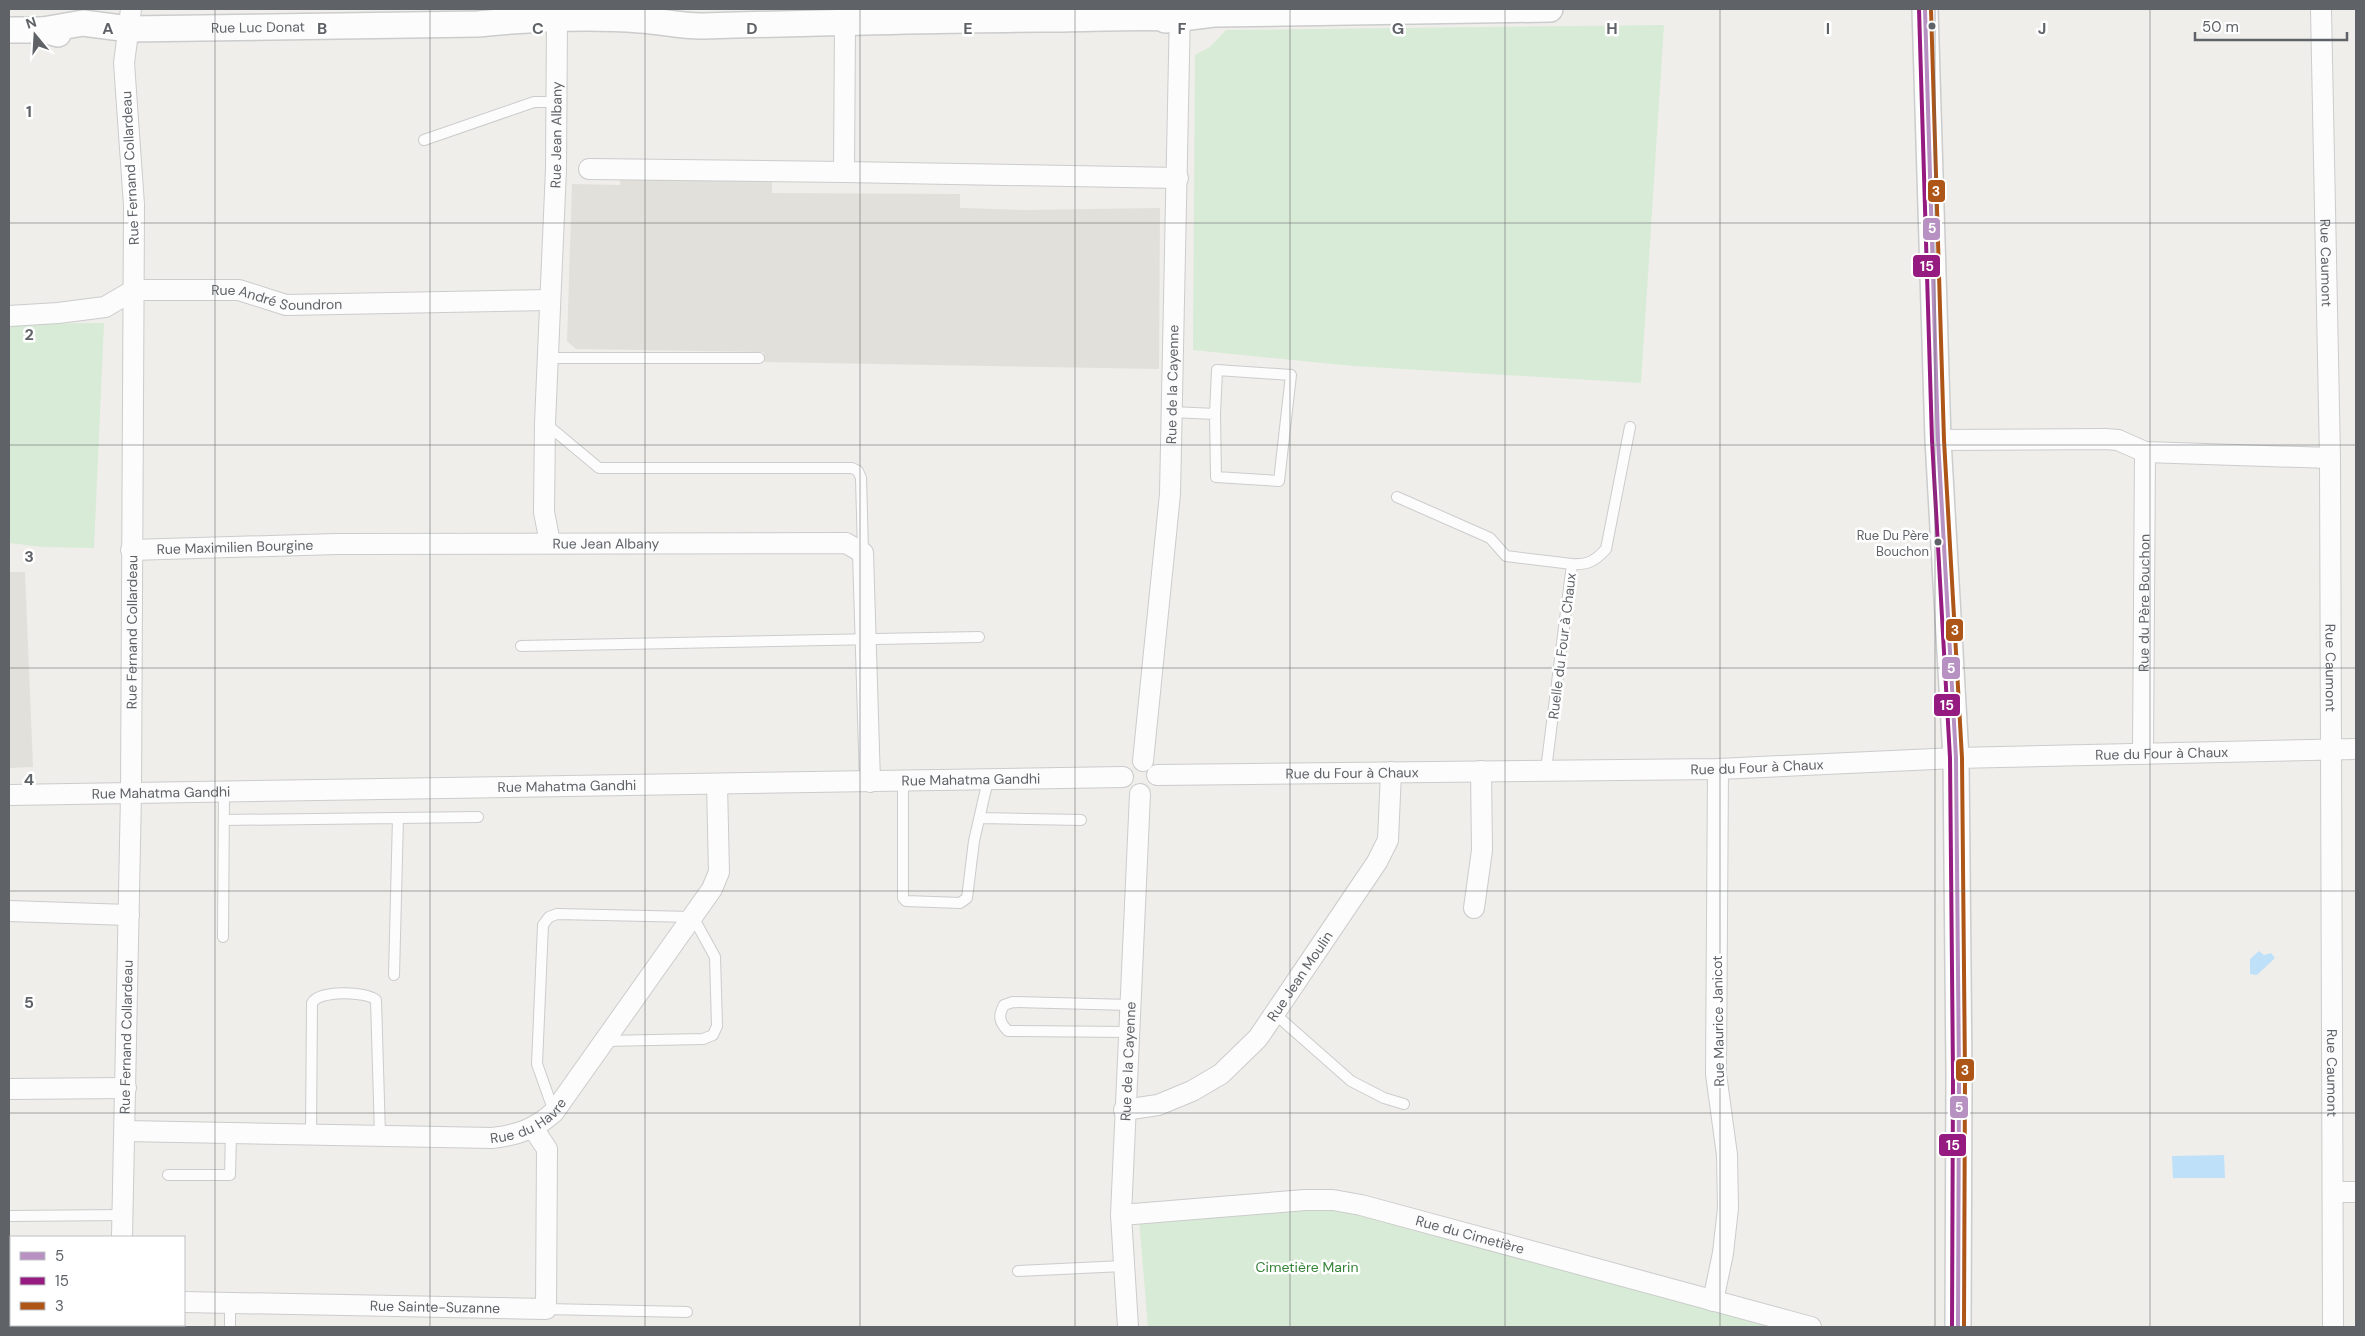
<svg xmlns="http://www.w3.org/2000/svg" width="2365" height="1336" font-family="'DM Sans',sans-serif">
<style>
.education{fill:#e2e0da}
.green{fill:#d8ebd6}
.water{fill:#bfe0f9}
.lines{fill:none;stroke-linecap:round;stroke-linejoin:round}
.service-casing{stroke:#cbcccc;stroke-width:12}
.minor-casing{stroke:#cbcccc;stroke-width:22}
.tertiary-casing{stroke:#cbcccc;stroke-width:28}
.service{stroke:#fdfcfc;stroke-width:10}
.minor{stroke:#fdfcfc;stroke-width:20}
.tertiary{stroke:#fdfcfc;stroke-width:25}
.bus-1-casing{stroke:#fff;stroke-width:8}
.bus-2-casing{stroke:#fff;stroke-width:8}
.bus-3-casing{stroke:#fff;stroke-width:8}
.bus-1{stroke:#b791c2;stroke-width:4}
.bus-2{stroke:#951b81;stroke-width:4}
.bus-3{stroke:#ad5618;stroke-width:4}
.grid{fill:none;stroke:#5f6368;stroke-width:1;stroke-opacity:0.55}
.bus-dot{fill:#5f6368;stroke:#fff;stroke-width:2}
.labels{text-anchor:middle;stroke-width:5;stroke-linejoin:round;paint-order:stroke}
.bus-label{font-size:13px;fill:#5f6368;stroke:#fff;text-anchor:end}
.street-label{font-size:14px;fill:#5f6368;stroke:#fff}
.park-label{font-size:14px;fill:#348238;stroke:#fff}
.grid-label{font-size:16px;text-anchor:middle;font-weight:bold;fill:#5f6368;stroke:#fff;stroke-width:5;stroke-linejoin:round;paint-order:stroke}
.line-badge{stroke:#fff;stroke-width:2}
.badge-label{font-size:14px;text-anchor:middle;font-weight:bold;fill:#fff}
</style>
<rect width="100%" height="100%" fill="#efeeea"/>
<path class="education" d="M620,176l152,1v16l188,1v14l63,2 137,-2 -1,161 -395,-7v-10l-188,-3 -9,-8 5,-157 48,1z
M9,572h16l8,195 -24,1z"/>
<path class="green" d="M1664,25l-23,358 -288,-17 -160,-16 2,-295 15,-8 16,-17z
M104,323l-10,225 -52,-1 -33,-4v-219z
M1319,1205l43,8 417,114h-631l-9,-108z"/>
<path class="water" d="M2259,951l5,4 7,-2 4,5 -18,17 -7,-1v-15z
M2224,1155l1,23h-52l-1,-22z"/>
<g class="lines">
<defs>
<path id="service" d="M424,140l110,-38h22
M547,358h212
M1172,412l43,2 1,63 63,4 12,-106 -74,-5 -2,44
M545,423l54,45h253l6,3 3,7 2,74
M1397,497l93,41 16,18 66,8 -26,206
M1572,564c16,1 23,-3 34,-15l24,-122
M521,646l458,-9
M903,782v116l3,3 54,2 7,-5 7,-57 14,-61
M980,818l101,2
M224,820l254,-3
M223,937l1,-144
M394,975l4,-157
M1275,1014l76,67 33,17 20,6
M1128,1032l-120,-1c-9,-9 -10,-15 -4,-26l9,-3 117,3
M554,1112l-17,-48 6,-139 6,-8 8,-3 136,3 22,40 2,69 -4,9 -10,4 -99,2
M311,1134l1,-131c7,-13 54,-12 64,-3l4,135
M168,1175h62l1,-42
M9,1216l114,-1
M1018,1271l105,-5
M546,1309l141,3
M230,1327v-24"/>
<g id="minor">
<path id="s1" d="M2321,9l9,449 3,869"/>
<path d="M845,21l-1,151 334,6"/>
<path d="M589,169l255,3"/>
<path id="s2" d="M9,316l49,-3 47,-6 29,-17h105l47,15 263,-5"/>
<path d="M1938,440l167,-1 13,1 27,12 185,6"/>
<path id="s3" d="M550,543l-6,-31 1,-89 11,-254 1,-149"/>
<path id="s4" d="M131,550l206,-6 509,-1 17,10 7,229"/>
<path id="s5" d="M2143,754l2,-302"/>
<path id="s6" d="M1143,761l27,-267 10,-485"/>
<path id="s7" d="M1157,775l561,-6 238,-11 400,-9"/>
<path id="s8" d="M9,795l1114,-18"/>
<path d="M1474,908l8,-58 -1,-79"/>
<path d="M9,911l120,4"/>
<path d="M9,1089l117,-1"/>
<path id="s9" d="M1124,1110l34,-5 34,-14 29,-17 37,-36 119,-176 11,-22 3,-68"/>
<path id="s10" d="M125,1131l367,7c26,-3 43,-9 62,-26l158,-223 7,-17 -2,-88"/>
<path d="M2334,1192h22"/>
<path id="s11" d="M1121,1215l184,-15h28l28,5 450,122"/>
<path id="s12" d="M122,1237l9,-443 3,-589 -10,-142 7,-54"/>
<path d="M1713,1301l10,-48 5,-45 -1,-53 -11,-81 2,-305"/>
<path id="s13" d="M184,1302l362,7 1,-160 -14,-21"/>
<path d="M119,1327v-2"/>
<path id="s14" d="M1128,1327l-7,-112 19,-421"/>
</g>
<g id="tertiary">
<path d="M1925,9l13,431 18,318 3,317 -1,252"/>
<path d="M1165,20l49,-6 336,-5"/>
<path d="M9,30h34l15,4"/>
<path id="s15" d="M43,30l40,-7 46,6 349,-5c50,-5 112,-8 162,-4 20,1 40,6 60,6 114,-3 227,-6 340,-7 47,0 93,-3 140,-1"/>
</g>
</defs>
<use href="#service" class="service-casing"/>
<use href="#minor" class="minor-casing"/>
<use href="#tertiary" class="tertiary-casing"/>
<use href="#service" class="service"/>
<use href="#minor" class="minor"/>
<use href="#tertiary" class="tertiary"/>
<defs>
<path id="bus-1" d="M1925,9l13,431 18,318 3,317 -1,252"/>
<path id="bus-2" d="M1919,9l13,431 18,318 3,317 -1,252"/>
<path id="bus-3" d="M1931,9l13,431 18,318 3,317 -1,252"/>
</defs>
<use href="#bus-1" class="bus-1-casing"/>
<use href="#bus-2" class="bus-2-casing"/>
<use href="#bus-3" class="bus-3-casing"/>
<use href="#bus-1" class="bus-1"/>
<use href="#bus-2" class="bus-2"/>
<use href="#bus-3" class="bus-3"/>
</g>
<path class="grid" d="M215,9v1318M430,9v1318M645,9v1318M860,9v1318M1075,9v1318M1290,9v1318M1505,9v1318M1720,9v1318M1935,9v1318M2150,9v1318M9,223h2347M9,445h2347M9,668h2347M9,891h2347M9,1113h2347"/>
<g class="bus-dot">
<circle cx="1932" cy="26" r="4.5"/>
<circle cx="1938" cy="542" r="4.5"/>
</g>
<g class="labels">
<g class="bus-label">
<text x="1929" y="540">Rue Du Père<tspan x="1929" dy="16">Bouchon</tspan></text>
</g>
<g class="street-label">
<text dy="5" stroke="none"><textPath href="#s15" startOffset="216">Rue Luc Donat</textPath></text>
<text dy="5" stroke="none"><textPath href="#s3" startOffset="409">Rue Jean Albany</textPath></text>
<text transform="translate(130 168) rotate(-93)" y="5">Rue Fernand Collardeau</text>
<text dy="5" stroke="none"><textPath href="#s1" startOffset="254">Rue Caumont</textPath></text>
<text dy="5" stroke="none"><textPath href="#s2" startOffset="274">Rue André Soundron</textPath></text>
<text dy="5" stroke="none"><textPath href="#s6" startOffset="378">Rue de la Cayenne</textPath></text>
<text dy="5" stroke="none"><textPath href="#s4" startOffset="475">Rue Jean Albany</textPath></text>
<text dy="5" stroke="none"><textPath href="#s4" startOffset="104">Rue Maximilien Bourgine</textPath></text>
<text dy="5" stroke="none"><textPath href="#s5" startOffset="151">Rue du Père Bouchon</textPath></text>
<text dy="5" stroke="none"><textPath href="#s12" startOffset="605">Rue Fernand Collardeau</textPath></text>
<text transform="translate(1562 646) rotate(-83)" y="5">Ruelle du Four à Chaux</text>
<text dy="5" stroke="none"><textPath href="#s1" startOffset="659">Rue Caumont</textPath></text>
<text dy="5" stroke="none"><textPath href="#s7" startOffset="1005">Rue du Four à Chaux</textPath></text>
<text dy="5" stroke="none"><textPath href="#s7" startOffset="600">Rue du Four à Chaux</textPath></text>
<text dy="5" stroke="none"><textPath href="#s7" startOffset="195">Rue du Four à Chaux</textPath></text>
<text dy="5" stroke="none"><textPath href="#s8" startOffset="962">Rue Mahatma Gandhi</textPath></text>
<text dy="5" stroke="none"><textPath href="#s8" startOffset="558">Rue Mahatma Gandhi</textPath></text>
<text dy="5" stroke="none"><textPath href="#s8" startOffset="152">Rue Mahatma Gandhi</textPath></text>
<text dy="5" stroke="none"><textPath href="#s9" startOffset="231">Rue Jean Moulin</textPath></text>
<text transform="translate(1718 1021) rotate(-91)" y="5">Rue Maurice Janicot</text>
<text dy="5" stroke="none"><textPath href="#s12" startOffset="200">Rue Fernand Collardeau</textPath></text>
<text dy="5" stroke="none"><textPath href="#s14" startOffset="266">Rue de la Cayenne</textPath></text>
<text dy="5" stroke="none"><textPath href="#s1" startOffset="1064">Rue Caumont</textPath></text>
<text dy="5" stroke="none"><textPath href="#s10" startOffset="408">Rue du Havre</textPath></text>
<text dy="5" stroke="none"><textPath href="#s11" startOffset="354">Rue du Cimetière</textPath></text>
<text dy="5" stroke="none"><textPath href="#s13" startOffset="251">Rue Sainte-Suzanne</textPath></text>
</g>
<g class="park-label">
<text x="1307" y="1272">Cimetière Marin</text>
</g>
</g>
<g class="grid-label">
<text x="108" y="34">A</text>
<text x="322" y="34">B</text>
<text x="538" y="34">C</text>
<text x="752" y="34">D</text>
<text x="968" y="34">E</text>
<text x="1182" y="34">F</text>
<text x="1398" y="34">G</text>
<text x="1612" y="34">H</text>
<text x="1828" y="34">I</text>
<text x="2042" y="34">J</text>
<text x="29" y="117">1</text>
<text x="29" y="340">2</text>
<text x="29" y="562">3</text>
<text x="29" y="785">4</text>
<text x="29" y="1008">5</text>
</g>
<g class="line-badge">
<rect x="1927" y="179" width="19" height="24" rx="5" fill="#ad5618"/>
<rect x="1922" y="217" width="19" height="24" rx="5" fill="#b791c2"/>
<rect x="1912" y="254" width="29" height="24" rx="5" fill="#951b81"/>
<rect x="1945" y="618" width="19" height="24" rx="5" fill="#ad5618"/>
<rect x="1941" y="656" width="20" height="24" rx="5" fill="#b791c2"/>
<rect x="1933" y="693" width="28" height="24" rx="5" fill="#951b81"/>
<rect x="1955" y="1058" width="20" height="24" rx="5" fill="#ad5618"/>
<rect x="1949" y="1095" width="20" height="24" rx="5" fill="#b791c2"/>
<rect x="1938" y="1133" width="29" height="24" rx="5" fill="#951b81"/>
</g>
<g class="badge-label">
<text x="1936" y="196">3</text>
<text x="1932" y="233">5</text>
<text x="1927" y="271">15</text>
<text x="1955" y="635">3</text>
<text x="1951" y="673">5</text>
<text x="1947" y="710">15</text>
<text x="1965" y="1075">3</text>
<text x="1959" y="1112">5</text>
<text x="1953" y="1150">15</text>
</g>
<rect width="2365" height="1336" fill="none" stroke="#5f6368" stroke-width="20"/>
<rect x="10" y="1236" width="175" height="90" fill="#ffffff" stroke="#bfc1c3"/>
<rect x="20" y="1252" width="25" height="8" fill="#b791c2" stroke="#bfc1c3"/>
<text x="55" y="1261" font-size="15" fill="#5f6368">5</text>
<rect x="20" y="1277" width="25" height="8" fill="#951b81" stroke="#bfc1c3"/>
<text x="55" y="1286" font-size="15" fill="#5f6368">15</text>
<rect x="20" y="1302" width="25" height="8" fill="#ad5618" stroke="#bfc1c3"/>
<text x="55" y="1311" font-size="15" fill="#5f6368">3</text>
<g transform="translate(35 35) rotate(342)" stroke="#ffffff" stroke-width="4" paint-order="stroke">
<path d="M0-4L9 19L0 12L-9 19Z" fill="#5f6368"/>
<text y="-8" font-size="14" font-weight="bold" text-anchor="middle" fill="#5f6368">N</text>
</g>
<path d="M2195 32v8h152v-8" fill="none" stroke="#5f6368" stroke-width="2.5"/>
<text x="2202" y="32" font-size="15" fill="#5f6368" stroke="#ffffff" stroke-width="4" paint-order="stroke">50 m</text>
</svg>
